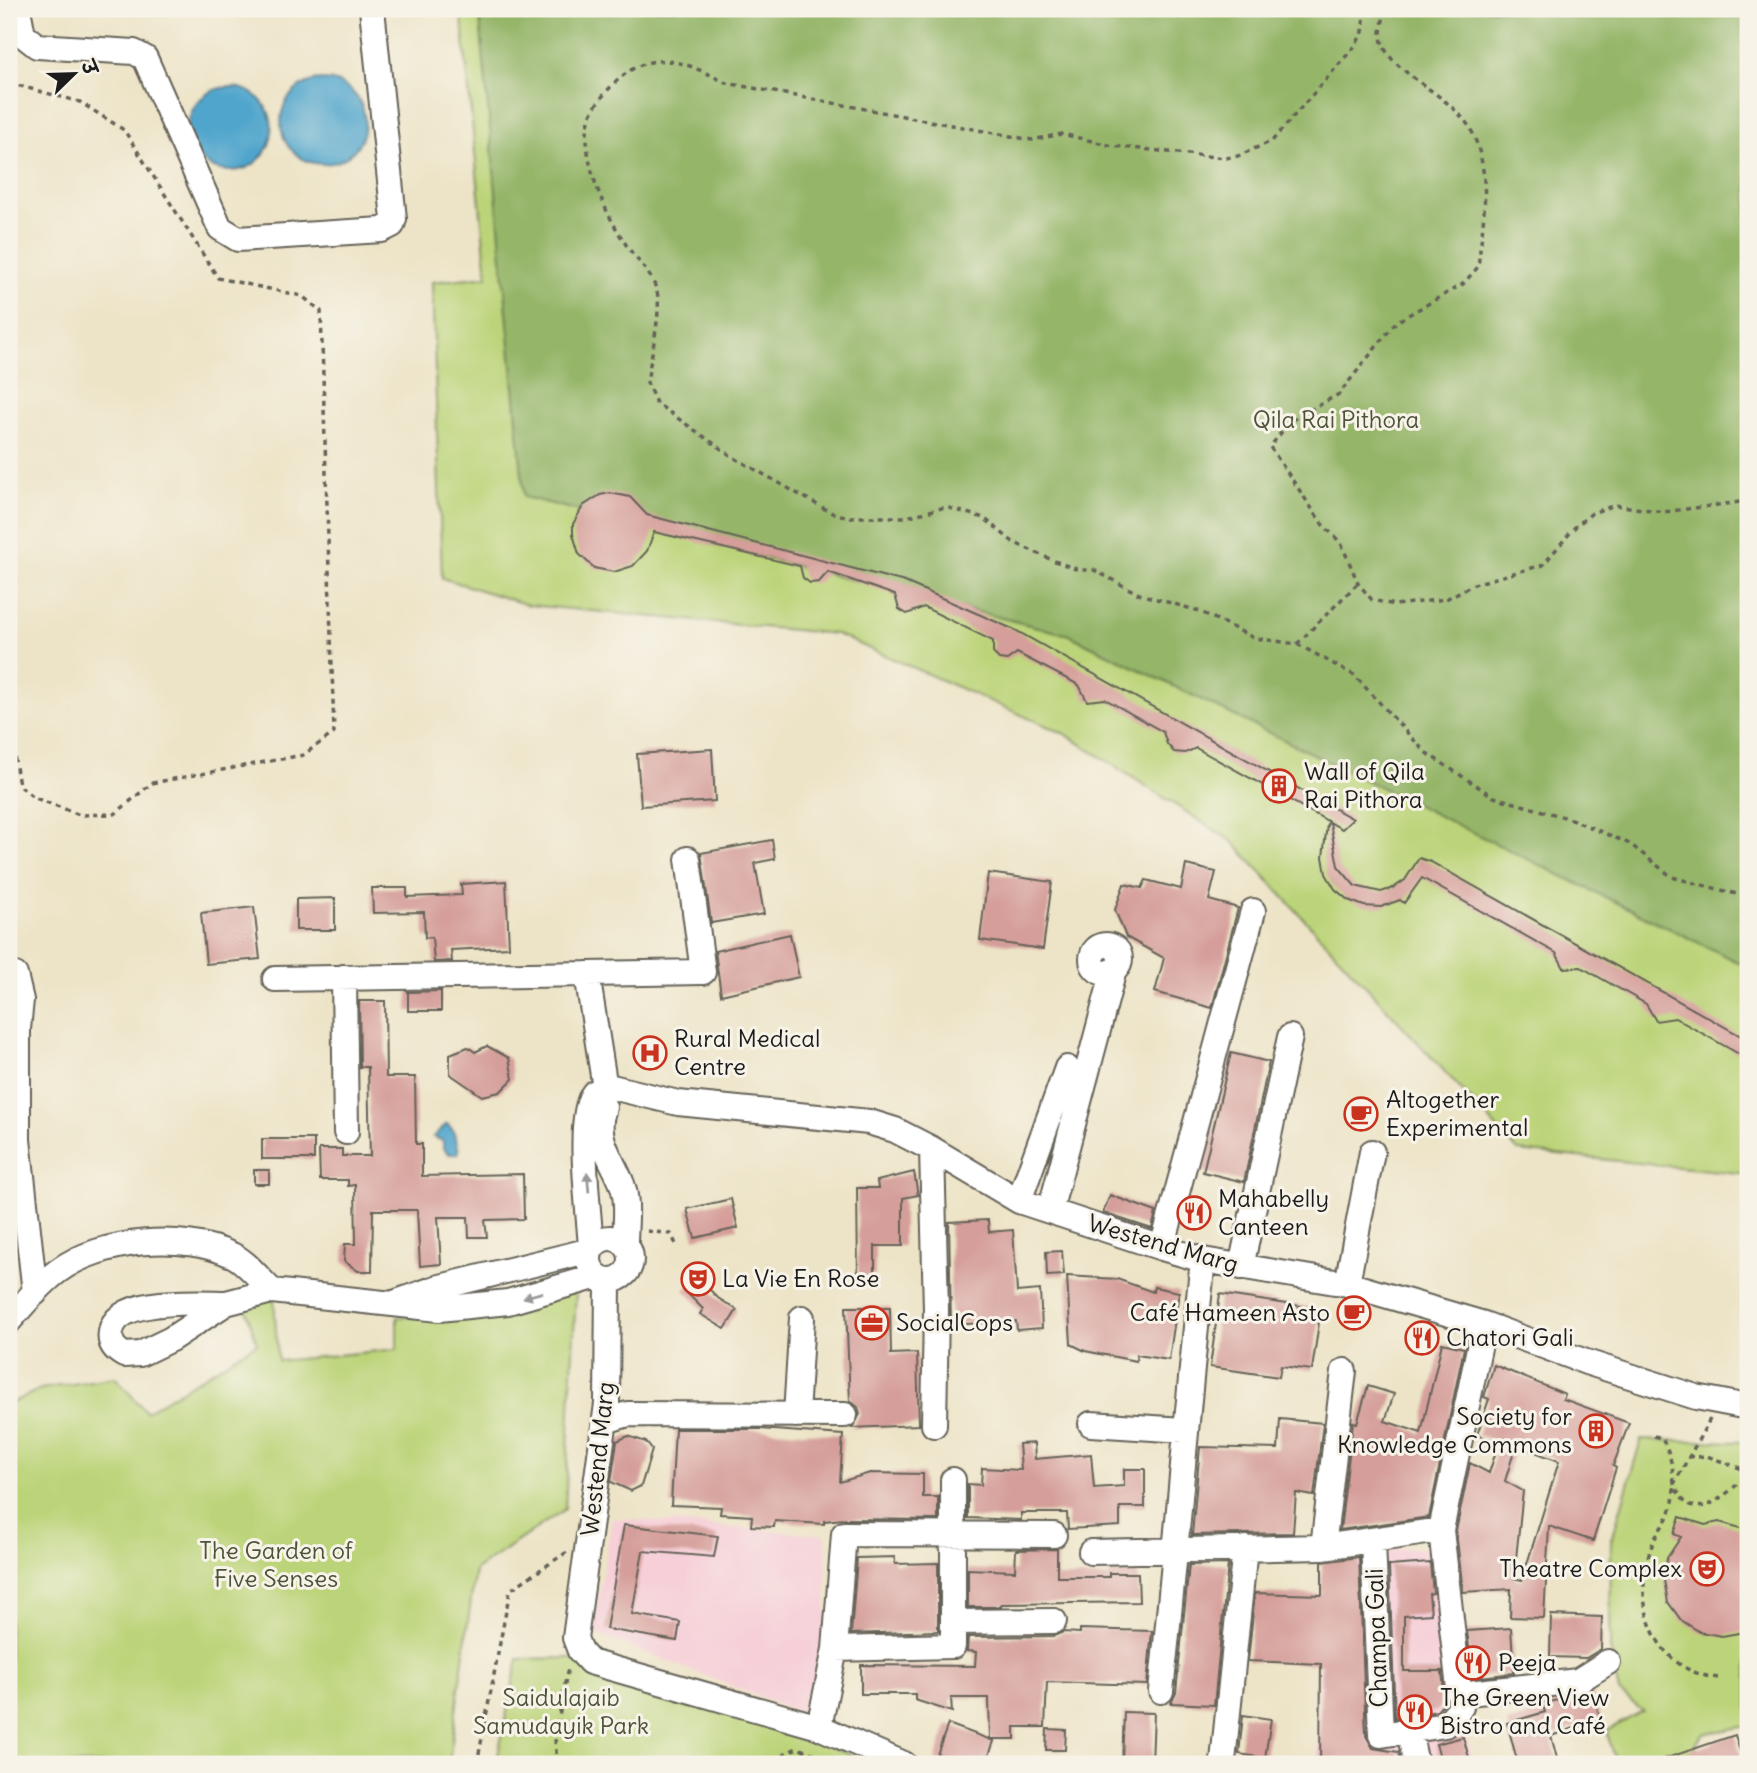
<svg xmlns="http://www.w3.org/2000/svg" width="1757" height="1773" font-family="Delius,'Playpen Sans Deva',sans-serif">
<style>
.built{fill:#f6cfd8}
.green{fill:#bcd479;stroke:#6c784a;stroke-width:2}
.forest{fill:#95b669;stroke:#586942;stroke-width:2}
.water{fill:#50a5cc;stroke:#366074;stroke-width:2}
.building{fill:#d59e9a;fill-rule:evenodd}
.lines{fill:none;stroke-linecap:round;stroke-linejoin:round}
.minor-casing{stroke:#656258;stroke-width:28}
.path{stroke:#656258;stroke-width:3.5;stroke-dasharray:5 5;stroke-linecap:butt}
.minor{stroke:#fff;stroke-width:24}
.oneway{fill:#999}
.labels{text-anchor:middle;stroke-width:6;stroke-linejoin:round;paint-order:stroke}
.park-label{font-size:24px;fill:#4c5338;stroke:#f7f3e8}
.poi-label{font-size:24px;fill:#1c1c1c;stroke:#f7f3e8;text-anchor:start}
.street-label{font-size:24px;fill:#1c1c1c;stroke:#f7f3e8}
</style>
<rect width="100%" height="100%" fill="#f7f3e8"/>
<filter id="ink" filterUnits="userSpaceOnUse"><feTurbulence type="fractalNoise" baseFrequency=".0143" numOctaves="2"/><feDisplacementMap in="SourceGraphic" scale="14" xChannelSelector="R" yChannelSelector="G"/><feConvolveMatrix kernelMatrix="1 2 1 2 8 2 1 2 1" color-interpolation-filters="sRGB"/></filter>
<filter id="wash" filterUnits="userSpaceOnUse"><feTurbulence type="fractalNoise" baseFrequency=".00686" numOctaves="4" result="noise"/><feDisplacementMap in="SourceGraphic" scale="28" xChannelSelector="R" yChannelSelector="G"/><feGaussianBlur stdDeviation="1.57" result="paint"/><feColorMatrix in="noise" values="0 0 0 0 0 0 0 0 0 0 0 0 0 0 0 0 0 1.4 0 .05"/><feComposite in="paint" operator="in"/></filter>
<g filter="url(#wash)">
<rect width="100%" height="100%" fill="#ede4c7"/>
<path class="built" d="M612,1518l214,17 1,160 -11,24 -223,-87z
M1439,1547l22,174 14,43h-158l5,-212z"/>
<path class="green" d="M461,9h1287v1165l-230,-23 -285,-309 -168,-108 -229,-100 -308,-29 -86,-27 -10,-296 55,-6z
M576,1292l-11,217 -90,61 -26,194h-440v-360l32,-15 74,-12 31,35 111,-69 -12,-38 29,-7 4,63 119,-12v-32l89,-1z
M1641,1440l107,2v284l-46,8 -16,30h-69l-11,-33 37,-20 -24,-19 -9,-44 1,-106z
M569,1658l239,79 63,27h-375l22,-105z"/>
<path class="forest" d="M479,9h1269v958l-679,-332 -545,-138z"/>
<path class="water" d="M281 122a42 42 0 1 1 84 0a42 42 0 1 1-84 0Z
M188 129a42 42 0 1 1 84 0a42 42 0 1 1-84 0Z
M447,1124l6,6 6,20 -3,4h-7l-6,-6v-7l-10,-4z"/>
<g id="blocks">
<path class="building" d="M610,493l20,4 17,18 258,67 110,48 338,189 -11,10 -146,-81 -11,5 -11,-1 -7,-8 -4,-12 -58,-33 -18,2 -8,-16 -62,-32 -10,7 -8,-1 -6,-6v-12l-69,-34 -17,7 -8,-5 -4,-14 -67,-23 -9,10 -9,1 -7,-5 -3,-12 -146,-34 -7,19 -14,15 -19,6 -20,-4 -15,-14 -6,-20v-10l10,-18 17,-11z
M712,749l3,52 -74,5 -4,-52z
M1330,823l8,43 17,20 26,6 12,-4 12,-8 14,-22 12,4 317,178v19l-73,-41 -19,3 -10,-17 -65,-37 -17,1 -8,-15 -134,-75 -18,25 -4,-3 -19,7 -17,-1 -16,-6 -13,-11 -9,-15 -3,-17 4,-33z
M772,840l3,19 -20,4 9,51 -53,9 -10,-70z
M1186,865l30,7 -7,28 29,8 -26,100 -57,-16 9,-34 -38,-21 -11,-27 9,-26 18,4 4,-8 35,9z
M988,873l64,9 -9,67 -63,-9z
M506,881l3,66 -58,3 1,11 -18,1 -2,-25 -7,1 -1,-26 -51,1 -1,-25h35v9l55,-2 -1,-11z
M335,898v32h-39v-31z
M254,907l6,52 -54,5 -5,-51z
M790,934l9,43 -78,18 -6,-44z
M441,991v20h-33v-19z
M359,1001h26l1,76h29l1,67h6v32l101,-2 1,45 -39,1 2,17h-18l-1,-20h-30l3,47 -21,2 -3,-56h-44l-1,61h-14l-14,-10 1,-17h11l-1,-59 -7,1v-6h-28l-1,-31h23v7h28l-2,-89h-8z
M487,1046l22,12 4,21 -13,13 -18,4 -32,-22v-20l18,-7 7,5z
M1231,1053l38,9 -25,120 -41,-10z
M262,1139h52v20h-52z
M254,1170h15v14h-15z
M914,1172l4,23 -15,3v48h-28v30l-17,1 -1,-89h21l-1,-7z
M1110,1195l46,17 -4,17 -49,-16z
M731,1199l7,29 -43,10 -8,-29z
M988,1220l1,12 24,-2 4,62 23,-2 2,38 -25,2 -1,-9 -65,4 -2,-103z
M1062,1251l2,24 -17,1 -1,-24z
M1067,1276l50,3 36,13 1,-5 25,5 -10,68 -32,-5 -1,6 -51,-10 -14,-7z
M697,1277l21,21 19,12 -12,19 -25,-15 3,-5 -19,-19z
M1220,1294l101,15 -9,61 -31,-4 -2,11 -69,-10z
M846,1307h44l1,47 26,-1 2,72 -67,3 8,-14 -2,-7 -8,-6z
M1442,1343l22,5 -35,169 -89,13 13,-108 4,1 11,-37 26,8 -9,27 36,12z
M1494,1365l71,29 -2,5 66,24 -16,43 3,2 -23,73 -44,-15 -5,92 -34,-1 1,-28 -48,3 -7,-61 14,-68 19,10 10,-31 -22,-7 12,-36 -5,-2zM1516,1445l43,16 -37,119 -8,-2 9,-87 -18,-10z
M1280,1419l43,4 -9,73 -18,-3 -3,40 -101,2 8,-88 78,2z
M675,1429h85l83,6 -3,47 30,-9 53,1v23h15v23l-94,-1 -20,2v3l-49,-3 -1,6 -23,-1 1,-10 -32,-2 1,-7 -50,-2z
M628,1436l18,6 6,8 -11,36 -10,5 -20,-9 6,-41z
M1034,1443l1,16 56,-5 3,34 30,-2v-17h21v38h-25v19l-52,3 -1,-16h-46v7l-53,-2v-34l13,1 1,-17 39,2 -2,-26z
M1680,1517l25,8 14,-3 29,8v98l-4,4 -22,4 -22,-4 -19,-12 -13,-18 -4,-22 3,-22 14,-21 -7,-3z
M624,1525l94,11 -4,21 -71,-6 -11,63 48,8 -3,19 -71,-12z
M1057,1549v28h52v-4h29l1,29 -138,2v3h-33v-38l47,2 1,-21z
M895,1557v7l43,-1v68l-87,3 6,-76z
M1359,1557l7,179 7,12 25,4 3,12h-81l1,-100 -73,-3 7,-68 67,2v-33z
M1430,1563l3,30 -4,1 2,20 -27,2v55h38l3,31 -8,9 -42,7 -6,-152z
M1228,1564l-14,141 -43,-2 5,-10 13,-128z
M1551,1615l51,2 -1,32 -15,9 -36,-1z
M1511,1628l3,45 -41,5 -6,-47z
M1080,1629l72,2 -5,54 -100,-3 -2,45h-30v12h-25l-1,-41h-38l1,14 -37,-12v-6h-54v-29l114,1 1,-14 -9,-1 1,-14 86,-1 9,-4 17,1z
M1591,1690l10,29 -50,17 6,22 -22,6h-17l-11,-41 38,-11 -3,-9 38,-7z
M1124,1712l30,1 -2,51h-30z
M1243,1715l28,4 -6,39 -26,-4z
M948,1724l46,17 -8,23h-39l-12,-4z
M1047,1729l19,1 -1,20h-19z
M1735,1735l9,29h-88l-1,-2z
M1463,1737l8,27h-29l-6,-20z"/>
</g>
</g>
<g filter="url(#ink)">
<use href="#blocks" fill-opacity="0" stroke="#656258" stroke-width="2"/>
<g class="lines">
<defs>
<path id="minor" d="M18,9l5,26 14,11 97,6 11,6 75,170 18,11 144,-9 10,-5 2,-6 -22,-210
M1092 959a14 14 0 1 1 28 0a14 14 0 1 1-28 0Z
M9,973l6,2 6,25 -3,29v111l17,153
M587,974l116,-2 -15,-113
M344,977l2,155
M275,979l312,-5 18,114
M604,1107c-11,31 7,49 18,77 7,18 3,41 3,60
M932,1149l4,161 -2,115
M1019,1201l48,-133
M1050,1211l64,-241
M589 1259a21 21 0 1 1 42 0a21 21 0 1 1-42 0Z
M1162,1248l91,-337
M1241,1267l49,-230
M608,1280l-1,124 -32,234 5,13 10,11 229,65 85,37
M1347,1284l25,-132
M226,1303c-26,0 -110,-7 -115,29 -2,11 4,18 13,23l16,-1 31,-15 55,-36 46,-12 167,18 69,-7 90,-26
M394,1303l42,-15 155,-38c-1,-33 -16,-134 3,-157l18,-6 66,16 191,19 26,8 37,19 87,52 143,47 41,12 144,24 137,40 102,38 110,35 52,10
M9,1321c15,-17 30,-36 49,-50 43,-32 126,-39 174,-16 14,6 28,25 40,36
M796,1415l6,-97
M605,1421l23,-7 217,1
M1091,1424l93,6
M1373,1541l8,194 64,-10 16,-18 -20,-177 43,-206
M1323,1547l21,-176
M1091,1552l232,-5 118,-17
M955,1622l99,-1
M835,1649l118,-3v-166
M1161,1691c16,-143 26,-287 42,-431
M1459,1694l119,-13 30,-19
M819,1727l16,-78 9,-115 210,1
M1409,1731l7,33
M1223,1761l22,-213"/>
</defs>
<use href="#minor" class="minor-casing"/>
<path class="path" d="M1365,9l-2,23 -8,14 -83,95 -34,15 -13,2 -112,-12 -51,-12 -30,6 -306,-57c-47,-25 -79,-37 -119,8 -11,13 -19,23 -20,42 -1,38 18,79 38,110 11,18 31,33 33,55 2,21 -8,62 -11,85l9,20 77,54 99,56 17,4h57l40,-10 38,11 29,24 39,18 27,10h15l45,24 60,17 55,27 43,6 57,31 71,77 69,45 77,22 59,25 42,33 76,20
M1385,9c-1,8 -4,18 -4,26 1,37 74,58 92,99 19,43 10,88 5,133l-15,17 -67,38 -57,72 -49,27 -20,26 53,78 18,18 17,40 14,17 23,5 51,-6 28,-15 69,-19 32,-38 17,-14 23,-8 49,7 84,-11
M9,83l71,19 44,28 94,148 84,18 19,15 13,422 -31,22 -151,28 -37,31 -35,1 -47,-18 -14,-12 -10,-60
M1297,644l60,-60
M647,1231l24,3 5,10
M1710,1419l-36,65c20,47 52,9 74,-9
M1654,1436l8,2c10,17 14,44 11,64 -2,15 -16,29 -21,43 -22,57 1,126 66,133
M1688,1457l19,-1 41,15
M477,1764l33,-174 57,-38
M557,1764l-2,-25 13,-72
M777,1764l9,-11 11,-5 47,16"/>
<use href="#minor" class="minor"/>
</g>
<defs><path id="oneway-solid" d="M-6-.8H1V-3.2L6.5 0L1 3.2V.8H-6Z" transform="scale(1.75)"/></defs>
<g class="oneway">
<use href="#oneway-solid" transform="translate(588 1182) rotate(-95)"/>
<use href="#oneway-solid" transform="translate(533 1295) rotate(164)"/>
</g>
</g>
<defs>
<symbol id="building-ring" viewBox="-11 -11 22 22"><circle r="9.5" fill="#f7f3e8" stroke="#c8321e" stroke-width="1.5"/><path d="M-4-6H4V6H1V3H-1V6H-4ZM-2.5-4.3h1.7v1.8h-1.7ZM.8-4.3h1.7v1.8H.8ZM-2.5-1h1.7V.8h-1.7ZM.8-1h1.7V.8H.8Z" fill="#c8321e"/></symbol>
<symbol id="hospital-ring" viewBox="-11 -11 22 22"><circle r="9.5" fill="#f7f3e8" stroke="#c8321e" stroke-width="1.5"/><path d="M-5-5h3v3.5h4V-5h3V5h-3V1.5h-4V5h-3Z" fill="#c8321e"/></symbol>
<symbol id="cafe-ring" viewBox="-11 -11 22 22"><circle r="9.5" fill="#f7f3e8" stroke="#c8321e" stroke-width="1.5"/><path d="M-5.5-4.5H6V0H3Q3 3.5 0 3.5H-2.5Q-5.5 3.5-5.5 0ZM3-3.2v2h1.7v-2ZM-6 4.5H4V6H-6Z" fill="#c8321e"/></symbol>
<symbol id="restaurant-ring" viewBox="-11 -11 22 22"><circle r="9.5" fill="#f7f3e8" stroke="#c8321e" stroke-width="1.5"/><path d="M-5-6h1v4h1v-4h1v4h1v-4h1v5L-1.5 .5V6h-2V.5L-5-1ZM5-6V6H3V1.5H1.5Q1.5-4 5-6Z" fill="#c8321e"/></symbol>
<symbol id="theatre-ring" viewBox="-11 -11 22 22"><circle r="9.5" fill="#f7f3e8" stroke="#c8321e" stroke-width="1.5"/><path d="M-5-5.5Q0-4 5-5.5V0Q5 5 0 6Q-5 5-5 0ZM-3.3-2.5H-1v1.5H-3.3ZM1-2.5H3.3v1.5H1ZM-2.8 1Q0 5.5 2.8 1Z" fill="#c8321e"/></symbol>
<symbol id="office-ring" viewBox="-11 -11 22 22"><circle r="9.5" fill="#f7f3e8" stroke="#c8321e" stroke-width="1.5"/><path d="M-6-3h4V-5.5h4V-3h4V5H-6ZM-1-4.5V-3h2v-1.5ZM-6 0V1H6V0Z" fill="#c8321e"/></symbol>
</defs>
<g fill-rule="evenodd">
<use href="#building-ring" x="1260" y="767" width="38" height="38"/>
<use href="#hospital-ring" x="631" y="1034" width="38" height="38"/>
<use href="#cafe-ring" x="1342" y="1095" width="38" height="38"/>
<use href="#restaurant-ring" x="1175" y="1194" width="38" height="38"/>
<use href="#theatre-ring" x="679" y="1260" width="38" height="38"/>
<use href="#cafe-ring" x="1335" y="1294" width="38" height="38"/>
<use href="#office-ring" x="853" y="1304" width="38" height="38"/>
<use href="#restaurant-ring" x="1403" y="1319" width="38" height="38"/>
<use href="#building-ring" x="1577" y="1412" width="38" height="38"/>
<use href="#theatre-ring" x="1688" y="1550" width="38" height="38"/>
<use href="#restaurant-ring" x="1454" y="1644" width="38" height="38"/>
<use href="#restaurant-ring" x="1396" y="1693" width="38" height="38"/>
</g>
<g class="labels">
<g class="park-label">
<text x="1336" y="428">Qila Rai Pithora</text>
<text x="276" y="1559">The Garden of<tspan x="276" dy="28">Five Senses</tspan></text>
<text x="561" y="1706">Saidulajaib<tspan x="561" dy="28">Samudayik Park</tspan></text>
</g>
<g class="poi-label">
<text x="1304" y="780">Wall of Qila<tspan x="1304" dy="28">Rai Pithora</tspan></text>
<text x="674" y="1047">Rural Medical<tspan x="674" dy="28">Centre</tspan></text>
<text x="1386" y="1108">Altogether<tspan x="1386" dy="28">Experimental</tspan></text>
<text x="1218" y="1207">Mahabelly<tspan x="1218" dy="28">Canteen</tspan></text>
<text x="722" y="1287">La Vie En Rose</text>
<text x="1330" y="1321" text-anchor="end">Café Hameen Asto</text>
<text x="896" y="1331">SocialCops</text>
<text x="1446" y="1346">Chatori Gali</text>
<text x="1572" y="1425" text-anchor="end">Society for<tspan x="1572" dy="28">Knowledge Commons</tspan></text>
<text x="1682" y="1577" text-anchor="end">Theatre Complex</text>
<text x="1498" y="1671">Peeja</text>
<text x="1440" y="1706">The Green View<tspan x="1440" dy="28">Bistro and Café</tspan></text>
</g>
<g class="street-label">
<text transform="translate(1163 1244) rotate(16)" y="8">Westend Marg</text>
<text transform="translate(598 1459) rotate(-84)" y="8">Westend Marg</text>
<text transform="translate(1377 1638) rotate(-92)" y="8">Champa Gali</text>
</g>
</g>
<rect width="1757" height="1773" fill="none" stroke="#f7f3e8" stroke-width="35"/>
<g transform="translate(74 74) rotate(67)" stroke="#f7f3e8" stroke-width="5" paint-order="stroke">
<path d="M0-5L12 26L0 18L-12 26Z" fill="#1c1c1c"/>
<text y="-10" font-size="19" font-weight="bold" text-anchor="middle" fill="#1c1c1c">उ</text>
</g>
</svg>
